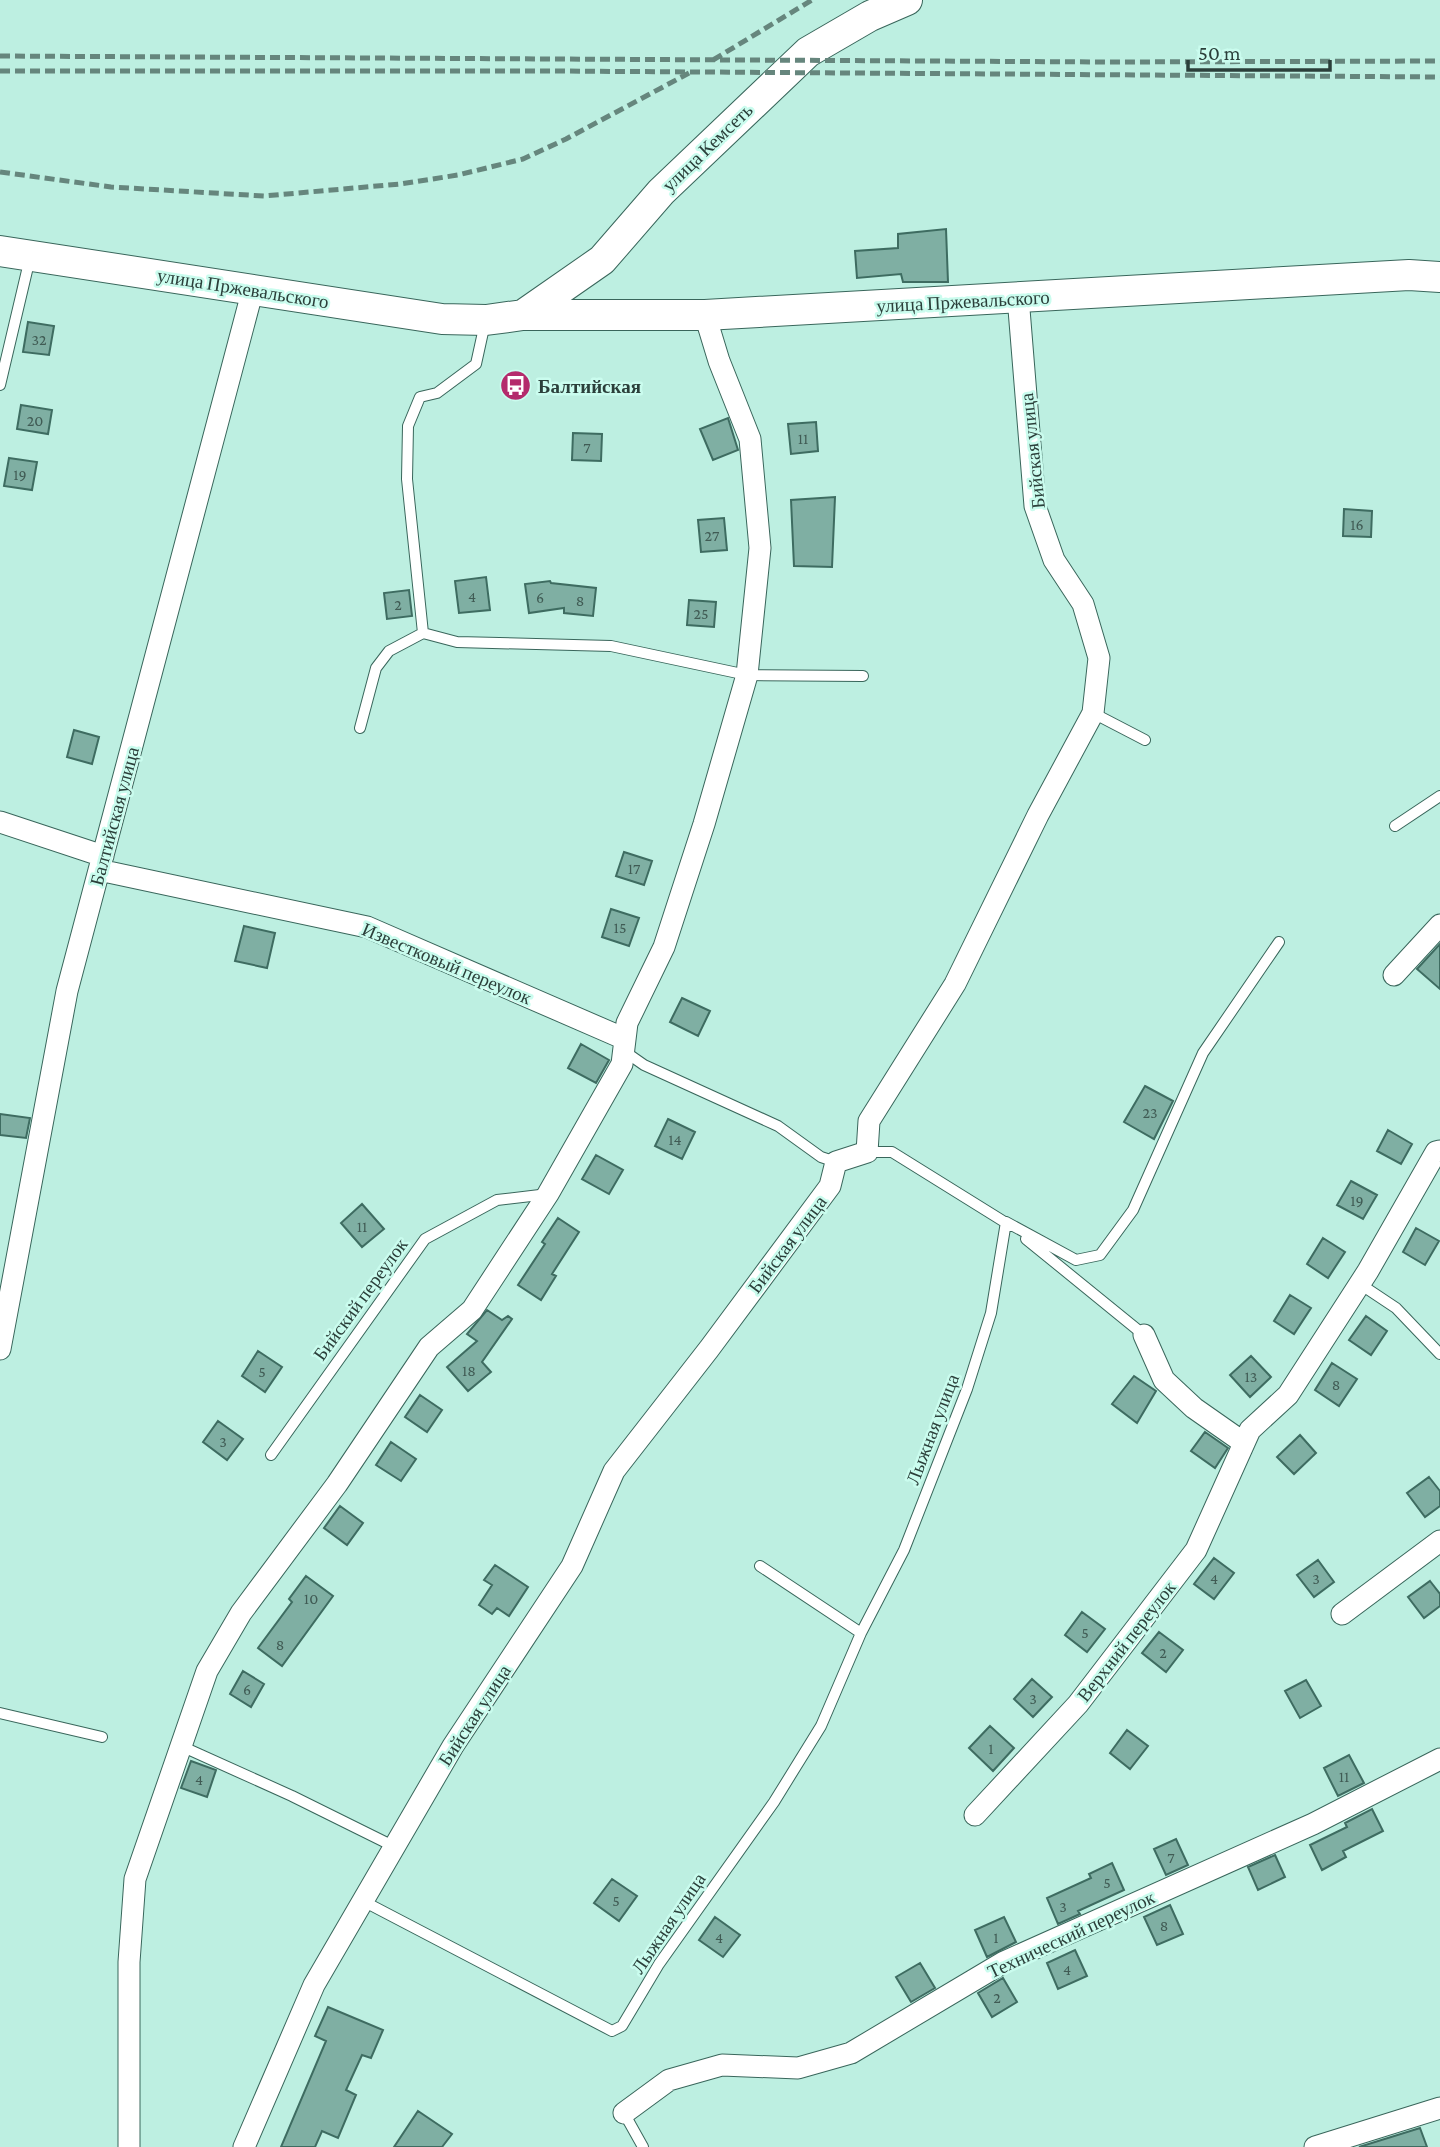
<svg xmlns="http://www.w3.org/2000/svg" width="1440" height="2147" font-family="'Crimson Pro',serif">
<style>
.building{fill:#7fafa3;stroke:#3e6c61;stroke-width:2}
.lines{fill:none;stroke-linecap:round;stroke-linejoin:round}
.lane-casing{stroke:#39665b;stroke-width:12}
.street-casing{stroke:#39665b;stroke-width:23}
.secondary-casing{stroke:#39665b;stroke-width:32}
.lane{stroke:#fff;stroke-width:10}
.street{stroke:#fff;stroke-width:21}
.secondary{stroke:#fff;stroke-width:30}
.rail{stroke:#66867d;stroke-width:5;stroke-dasharray:10 5;stroke-linecap:butt}
.labels{text-anchor:middle;stroke-width:5;stroke-linejoin:round;paint-order:stroke}
.number-label{font-size:16px;fill:#405b54}
.street-label{font-size:19px;fill:#2b3f3a;stroke:#cafcee}
.poi-label{font-size:19px;font-weight:bold;fill:#2b3f3a;stroke:#cafcee;text-anchor:start}
</style>
<rect width="100%" height="100%" fill="#bdefe1"/>
<path class="building" d="M946,229l2,53h-45l-2,-8 -44,4 -2,-27 43,-3v-14z
M28,322l26,4 -5,29 -26,-3z
M21,405l31,5 -4,24 -31,-5z
M728,418l10,32 -25,10 -13,-31z
M816,422l2,29 -27,3 -3,-30z
M573,433l29,1 -1,27 -29,-1z
M9,458l28,4 -5,28 -28,-4z
M835,497l-3,70 -38,-1 -3,-66z
M1344,509l28,2 -1,26 -28,-1z
M724,518l3,32 -26,2 -3,-32z
M486,577l4,33 -31,3 -4,-32z
M550,581l1,2 45,5 -3,28 -29,-3v-5l-35,5 -4,-29z
M409,590l3,26 -25,3 -3,-26z
M689,600l27,2 -2,25 -27,-2z
M74,730l25,7 -7,27 -25,-7z
M624,852l28,9 -8,24 -28,-9z
M611,909l28,9 -10,28 -27,-9z
M244,926l31,7 -8,35 -32,-7z
M1440,944v45l-23,-20z
M682,998l28,13 -12,25 -28,-14z
M581,1044l28,16 -13,23 -28,-15z
M1145,1086l28,15 -19,38 -30,-17z
M0,1114l30,4 -4,20 -26,-3z
M668,1119l27,13 -13,27 -27,-13z
M1388,1130l24,14 -11,20 -24,-13z
M596,1155l27,15 -14,24 -27,-15z
M1351,1181l26,14 -14,24 -26,-14z
M362,1204l22,25 -22,18 -21,-24z
M558,1218l21,14 -27,42 4,2 -15,24 -23,-15 27,-41 -3,-2z
M1416,1228l23,13 -14,24 -22,-13z
M1323,1238l22,14 -17,26 -21,-14z
M1290,1295l21,13 -17,26 -20,-13z
M487,1310l15,10 6,-4 4,3 -30,43 9,10 -23,19 -21,-24 30,-26 -10,-7z
M1366,1316l21,15 -16,24 -22,-15z
M258,1351l24,16 -17,25 -23,-16z
M1251,1356l20,21 -21,20 -20,-22z
M1332,1363l25,16 -18,27 -24,-16z
M1134,1376l22,15 -19,32 -25,-19z
M420,1395l22,15 -15,22 -22,-15z
M218,1421l25,18 -16,21 -24,-18z
M1205,1432l23,16 -13,20 -24,-17z
M1300,1435l16,18 -22,21 -17,-17z
M391,1442l25,17 -15,22 -25,-16z
M1429,1477l11,14v15l-15,11 -18,-24z
M340,1506l23,17 -16,22 -23,-17z
M1214,1558l20,15 -20,26 -20,-15z
M1318,1560l16,22 -20,15 -17,-22z
M495,1565l33,22 -19,29 -12,-8 -5,6 -13,-9 13,-20 -8,-5z
M306,1576l27,20 -51,70 -24,-18 34,-46 -3,-3z
M1430,1581l10,13v12l-16,12 -16,-21z
M1082,1612l23,17 -18,23 -22,-17z
M1159,1632l24,18 -17,22 -24,-19z
M243,1671l21,13 -13,23 -21,-13z
M1032,1679l20,18 -19,20 -19,-18z
M1306,1680l15,26 -21,12 -15,-27z
M990,1726l24,22 -21,23 -24,-23z
M1127,1730l21,16 -18,23 -20,-16z
M1349,1755l15,28 -26,13 -14,-28z
M191,1761l25,9 -9,27 -26,-9z
M1372,1809l11,22 -40,20 3,6 -24,13 -12,-25 37,-18 -2,-4z
M1176,1839l12,26 -22,10 -12,-26z
M1275,1855l10,22 -27,13 -10,-23z
M1112,1863l12,27 -46,21 2,3 -22,10 -11,-26 44,-20 -2,-4z
M612,1879l25,17 -18,25 -25,-18z
M1170,1905l13,29 -26,11 -13,-28z
M715,1917l25,18 -17,22 -24,-17z
M1004,1917l12,25 -29,15 -12,-27z
M1075,1950l12,26 -29,13 -11,-26z
M920,1963l15,25 -24,14 -15,-25z
M1003,1978l14,24 -25,15 -14,-24z
M328,2007l55,23 -12,28 -9,-3 -16,35 10,5 -18,43 -16,-7 -7,16h-34l45,-106 -11,-5z
M418,2111l34,23 -10,13h-48z
M1420,2128l7,19h-68z"/>
<g class="lines">
<defs>
<path id="lane" d="M485,323l-9,41 -39,29 -17,4 -12,29 -1,53 16,154 34,9 154,4 136,29 116,1
M0,385l30,-127
M1093,713l52,27
M360,728l16,-60 13,-17 34,-18
M1395,826l45,-30
M624,1051l20,14 134,61 43,31 15,5
M867,1152h25l119,74
M1026,1239l118,96
M1360,1284l36,24 44,46
M271,1455l154,-216 72,-39 51,-6
M760,1566l101,67
M0,1713l102,24
M181,1746l111,50 103,51
M363,1901l249,130 10,-5 37,-62 115,-162 47,-76 40,-93 43,-83 63,-161 24,-76 15,-91 70,38 24,-5 33,-45 70,-157 76,-111
M624,2113l19,34"/>
<path id="street" d="M0,822l103,34
M99,870l268,57 258,112
M1394,975l46,-50
M1144,1335l20,45 30,28 50,35
M0,1349l67,-358 186,-702
M1342,1614l98,-73
M975,1815l103,-111 118,-154 54,-120 38,-35 80,-124 68,-119 4,-1
M624,2113l45,-33 53,-15 76,3 53,-15 153,-91 309,-138 127,-65
M129,2147v-185l6,-83 72,-208 34,-58 96,-129 92,-137 43,-37 76,-116 74,-130 5,-41 37,-76 40,-123 43,-149 13,-127 -10,-109 -31,-78 -14,-46
M244,2147l70,-162 139,-239 119,-180 42,-95 95,-122 121,-163 6,-24 31,-10 2,-31 86,-137 83,-169 55,-102 6,-55 -16,-54 -29,-44 -19,-54 -17,-209
M1315,2147l125,-39"/>
<path id="secondary" d="M0,251l442,68 44,1 37,-5h182l704,-40 31,2
M523,315l79,-55 59,-68 147,-140 62,-36 37,-16"/>
</defs>
<use href="#lane" class="lane-casing"/>
<use href="#street" class="street-casing"/>
<use href="#secondary" class="secondary-casing"/>
<use href="#lane" class="lane"/>
<use href="#street" class="street"/>
<use href="#secondary" class="secondary"/>
<path class="rail" d="M0,56l1112,6 328,-1
M713,60l99,-60
M0,71h554l886,6
M0,172l111,15 153,9 136,-12 58,-9 65,-16 43,-20 123,-66"/>
</g>
<defs>
<symbol id="bus-disc" viewBox="-11 -11 22 22"><circle r="9.5" fill="#b42b6c" stroke="#cafcee"/><path d="M-5-6H5V4H4V6H2V4H-2V6H-4V4H-5ZM-3.5-4V0h7V-4ZM-3.5 1.2v1.5H-2V1.2ZM2 1.2v1.5H3.5V1.2Z" fill="#fff"/></symbol>
</defs>
<g fill-rule="evenodd">
<use href="#bus-disc" x="498" y="368" width="35" height="35"/>
</g>
<g class="labels">
<g class="number-label">
<text x="39" y="345">32</text>
<text x="35" y="426">20</text>
<text x="803" y="444">11</text>
<text x="587" y="453">7</text>
<text x="20" y="480">19</text>
<text x="1357" y="530">16</text>
<text x="712" y="541">27</text>
<text x="472" y="602">4</text>
<text x="540" y="603">6</text>
<text x="580" y="606">8</text>
<text x="398" y="610">2</text>
<text x="701" y="619">25</text>
<text x="634" y="874">17</text>
<text x="620" y="933">15</text>
<text x="1150" y="1118">23</text>
<text x="675" y="1145">14</text>
<text x="1357" y="1206">19</text>
<text x="362" y="1232">11</text>
<text x="469" y="1376">18</text>
<text x="262" y="1377">5</text>
<text x="1251" y="1382">13</text>
<text x="1336" y="1390">8</text>
<text x="223" y="1447">3</text>
<text x="1214" y="1584">4</text>
<text x="1316" y="1584">3</text>
<text x="311" y="1604">10</text>
<text x="1085" y="1638">5</text>
<text x="280" y="1650">8</text>
<text x="1163" y="1658">2</text>
<text x="247" y="1695">6</text>
<text x="1033" y="1704">3</text>
<text x="991" y="1754">1</text>
<text x="1344" y="1782">11</text>
<text x="199" y="1785">4</text>
<text x="1171" y="1863">7</text>
<text x="1107" y="1888">5</text>
<text x="616" y="1906">5</text>
<text x="1063" y="1912">3</text>
<text x="1164" y="1931">8</text>
<text x="719" y="1943">4</text>
<text x="996" y="1943">1</text>
<text x="1067" y="1975">4</text>
<text x="997" y="2003">2</text>
</g>
<g class="street-label">
<text transform="translate(707 147) rotate(-44)" y="7">улица Кемсеть</text>
<text transform="translate(243 288) rotate(9)" y="7">улица Пржевальского</text>
<text transform="translate(963 301) rotate(-3)" y="7">улица Пржевальского</text>
<text transform="translate(1032 451) rotate(-96)" y="7">Бийская улица</text>
<text transform="translate(114 816) rotate(-75)" y="7">Балтийская улица</text>
<text transform="translate(447 963) rotate(23)" y="7">Известковый переулок</text>
<text transform="translate(787 1244) rotate(-53)" y="7">Бийская улица</text>
<text transform="translate(360 1299) rotate(-54)" y="7">Бийский переулок</text>
<text transform="translate(932 1429) rotate(-69)" y="7">Лыжная улица</text>
<text transform="translate(1126 1641) rotate(-52)" y="7">Верхний переулок</text>
<text transform="translate(474 1715) rotate(-57)" y="7">Бийская улица</text>
<text transform="translate(668 1923) rotate(-56)" y="7">Лыжная улица</text>
<text transform="translate(1071 1934) rotate(-25)" y="7">Технический переулок</text>
</g>
<g class="poi-label">
<text x="538" y="393">Балтийская</text>
</g>
</g>
<path d="M1188 60v10h142v-10" fill="none" stroke="#2b3f3a" stroke-width="3.5"/>
<text x="1198" y="60" font-size="21" fill="#2b3f3a" stroke="#cafcee" stroke-width="5" paint-order="stroke">50 m</text>
</svg>
